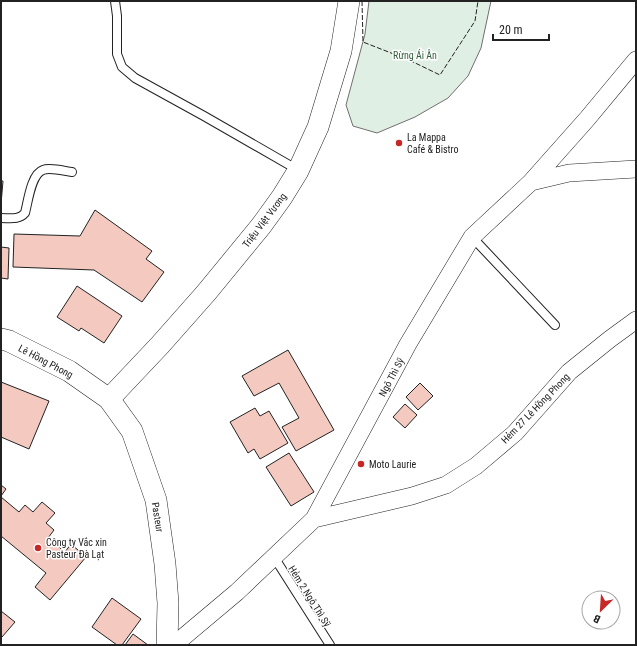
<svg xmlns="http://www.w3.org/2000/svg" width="637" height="646" font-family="'Roboto Condensed',sans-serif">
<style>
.green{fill:#e0efe3;stroke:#6f6f6f}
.building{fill:#f3c9c0;stroke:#222}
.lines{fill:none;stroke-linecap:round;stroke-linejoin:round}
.service-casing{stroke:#222;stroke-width:10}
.minor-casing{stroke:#222;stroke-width:18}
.tertiary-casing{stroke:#222;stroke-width:22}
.service{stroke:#fff;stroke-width:8}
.minor{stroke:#fff;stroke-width:17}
.tertiary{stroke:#fff;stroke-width:21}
.fence{stroke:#222;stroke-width:1;stroke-dasharray:5 2;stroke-linecap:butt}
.poi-dot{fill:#c62828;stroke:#fff;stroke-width:1.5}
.labels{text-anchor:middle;stroke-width:3;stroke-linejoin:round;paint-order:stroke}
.park-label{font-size:10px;fill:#2f5e38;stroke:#fff}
.poi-label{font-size:10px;fill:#222;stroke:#fff;text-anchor:start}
.street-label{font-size:10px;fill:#222;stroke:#fff}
</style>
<rect width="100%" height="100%" fill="#fff"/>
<path class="green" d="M369,1h122l-10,47 -13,28 -20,22 -33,19 -38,16 -24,-7 -7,-21 19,-71z"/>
<path class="building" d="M1,181h2l-2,23z
M95,210l57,41 -6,8 18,13 -22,30 -48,-32 -81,-3 1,-33 66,2z
M1,247l8,1 -1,31 -7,-1z
M77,286l45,30 -18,27 -23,-15 -2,3 -22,-14z
M288,350l46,80 -38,21 -14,-24 17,-9 -20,-35 -25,13 -12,-20z
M1,382l48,19 -20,48 -28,-12z
M420,383l13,13 -15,14 -12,-13z
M405,404l12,11 -12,13 -12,-11z
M255,408l5,8 9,-5 19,32 -28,16 -6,-10 -6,4 -18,-31z
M289,453l25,39 -23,14 -25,-39z
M1,485l5,4 -5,7z
M1,497l18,15 6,-7 8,7 9,-10 13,11 -9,10 8,7 -6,8 17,14 6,-8 15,13 -36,43 -15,-13 11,-14 -45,-37z
M112,598l29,21 -19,26h-5l-25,-18z
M1,611l14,11 -13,15h-1z
M133,634l15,11h-23z"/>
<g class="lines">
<defs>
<path id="service" d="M115,1l2,15v38l5,13 13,11 69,38 94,54
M1,218c9,0 18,2 24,-5 3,-11 6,-39 18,-43 7,-3 21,1 29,2
M472,237l83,88
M274,557l56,88"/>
<path id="minor" d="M531,182l56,-63 49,-59
M314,519l98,-23 34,-11 30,-19 39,-33 54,-61 41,-33 26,-19
M174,645l63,-53 77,-73 94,-175 64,-107 59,-55 38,-9 67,-4"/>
<path id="tertiary" d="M1,339l8,2 60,30 40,28 23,32 24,69 9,64 3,39 -1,42
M109,399l51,-54 46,-52 55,-67 21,-29 16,-26 20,-44 23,-76 8,-50"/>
</defs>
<use href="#service" class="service-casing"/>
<use href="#minor" class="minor-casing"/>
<use href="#tertiary" class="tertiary-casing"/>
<use href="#service" class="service"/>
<use href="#minor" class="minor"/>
<use href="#tertiary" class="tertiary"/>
<path class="fence" d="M362,1l1,41 46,18 31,15 35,-54 3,-20"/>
</g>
<g class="poi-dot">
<circle cx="399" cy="143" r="4"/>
<circle cx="361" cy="464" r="4"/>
<circle cx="38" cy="548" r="4"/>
</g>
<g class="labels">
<g class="park-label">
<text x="415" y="59">Rừng Ái Ân</text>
</g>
<g class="poi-label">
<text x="407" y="141">La Mappa<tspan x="407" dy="12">Café &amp; Bistro</tspan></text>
<text x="369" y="468">Moto Laurie</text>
<text x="46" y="546">Công ty Vắc xin<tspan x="46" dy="12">Pasteur Đà Lạt</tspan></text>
</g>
<g class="street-label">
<text transform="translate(264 220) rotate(-53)" y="4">Triệu Việt Vương</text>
<text transform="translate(46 361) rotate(28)" y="4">Lê Hồng Phong</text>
<text transform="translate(391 377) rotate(-62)" y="4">Ngô Thì Sỹ</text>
<text transform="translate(535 408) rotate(-46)" y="4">Hẻm 27 Lê Hồng Phong</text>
<text transform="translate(158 517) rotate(81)" y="4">Pasteur</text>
<text transform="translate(310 596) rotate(58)" y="4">Hẻm 2 Ngô Thì Sỹ</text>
</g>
</g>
<rect width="637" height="646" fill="none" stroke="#222222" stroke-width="4"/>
<g transform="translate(601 610) rotate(205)"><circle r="19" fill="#ffffff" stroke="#a7a7a7"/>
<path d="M0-3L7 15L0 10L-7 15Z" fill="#c62828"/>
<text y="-6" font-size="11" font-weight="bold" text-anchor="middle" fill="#222222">B</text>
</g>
<path d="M493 34v6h56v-6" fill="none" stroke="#222222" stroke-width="2"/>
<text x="499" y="34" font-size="12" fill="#222222" stroke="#ffffff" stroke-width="3" paint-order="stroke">20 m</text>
</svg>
